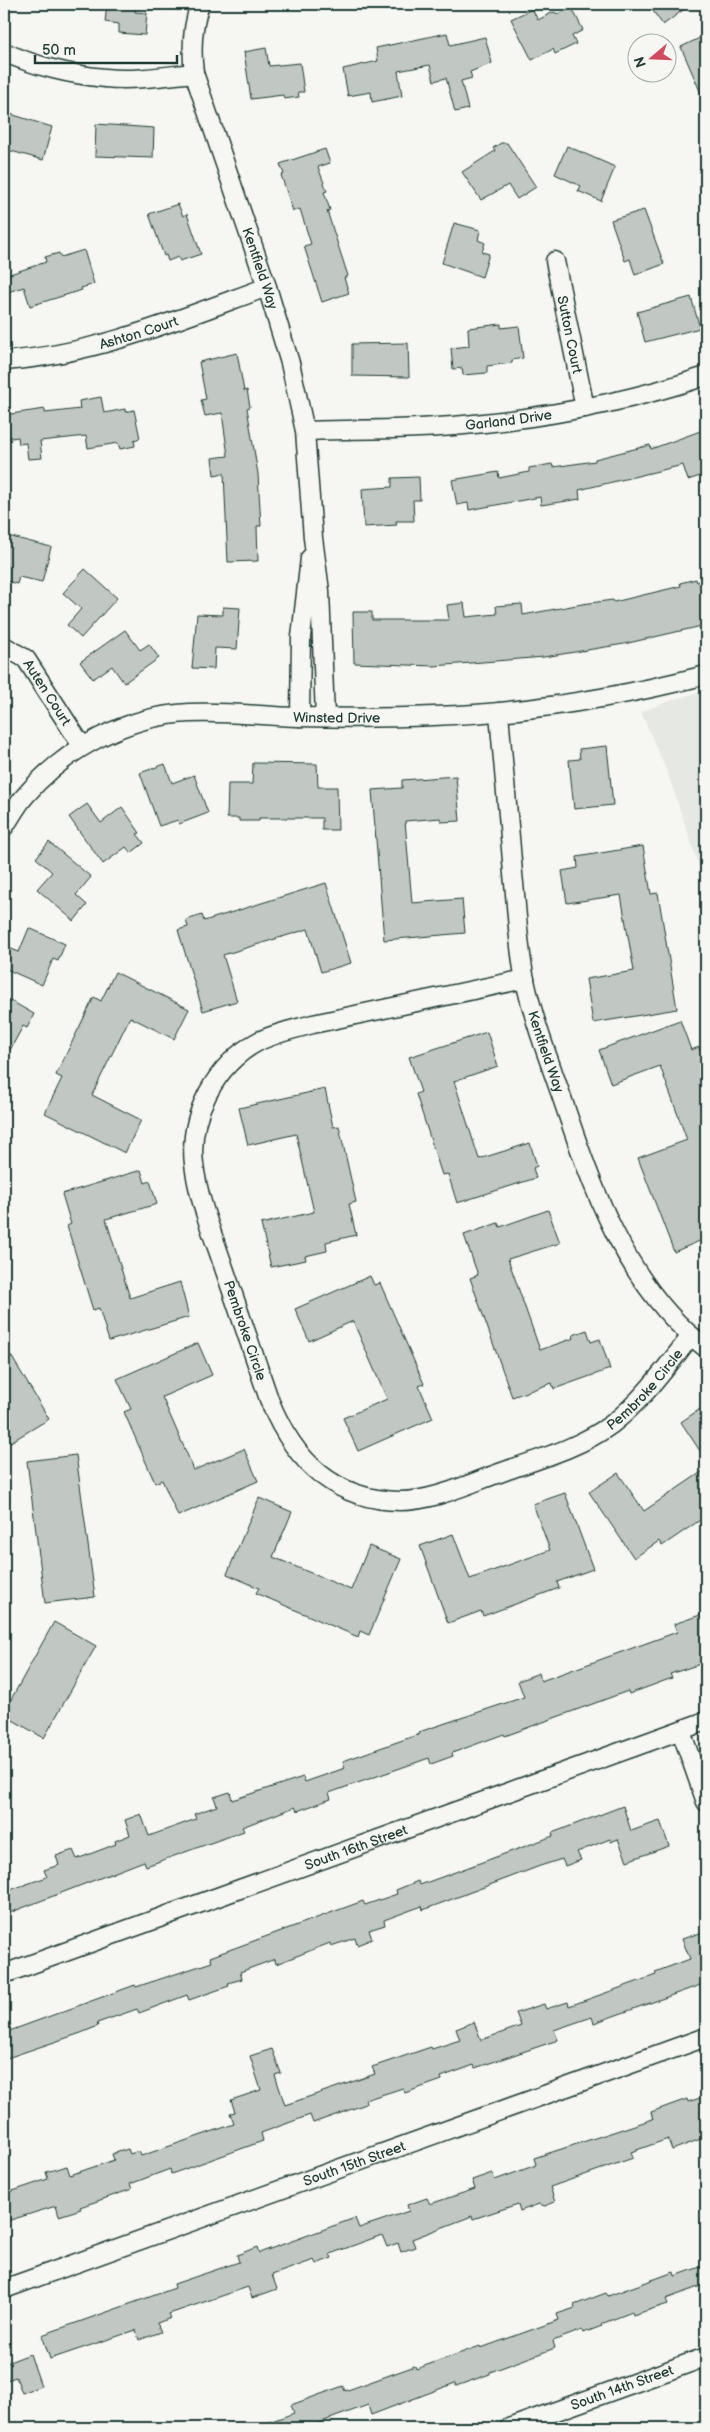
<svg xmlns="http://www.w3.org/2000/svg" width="710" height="2432" font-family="'Balsamiq Sans',sans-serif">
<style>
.built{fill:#e6e8e4}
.building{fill:#c1c8c3;stroke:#1f3d34}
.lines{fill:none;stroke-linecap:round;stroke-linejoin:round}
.street-casing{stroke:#1f3d34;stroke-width:21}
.street{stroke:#f6f6f2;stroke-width:18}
.labels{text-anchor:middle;stroke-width:4;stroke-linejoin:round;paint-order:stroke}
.street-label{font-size:14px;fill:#1f3d34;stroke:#f6f6f2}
</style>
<rect width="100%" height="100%" fill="#f6f6f2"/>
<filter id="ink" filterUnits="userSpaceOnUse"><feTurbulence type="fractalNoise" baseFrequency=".02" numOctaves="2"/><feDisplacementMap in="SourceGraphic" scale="10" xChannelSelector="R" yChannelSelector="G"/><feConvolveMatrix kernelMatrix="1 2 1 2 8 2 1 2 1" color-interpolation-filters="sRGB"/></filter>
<g filter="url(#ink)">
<path class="built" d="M706,691v196l-38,-113 -27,-62 34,-13z"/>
<path class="building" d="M107,4h29l-1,8 12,1 -2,22 -26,-2v-9l-14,-2z
M663,4h28l-28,21 -10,-14z
M572,8l11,22 -11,6 4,8 -21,10 -2,-5 -21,11 -21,-41 21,-10 6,11 15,-8 6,2z
M447,33l3,12 35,-8 7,26 -22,9 2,6 -11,3 7,28 -13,3 -9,-34 -12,3 -4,-16 -32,6 4,25 -30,6 -1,-10 -23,4 -5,-27 35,-8 -2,-13z
M706,35v70l-25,-58z
M266,48l3,18 31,-3 4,29h-6l1,5 -15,2 -1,-4 -32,4 -7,-47z
M4,112l48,15 -9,33 -39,-11z
M96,124l58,4 -1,30 -58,-2z
M501,143h6l29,44 -19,12 -9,-14 -27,15 -19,-28 33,-21 -2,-3z
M567,146l48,21 -14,34 -23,-10 3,-5 -26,-12z
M325,149l5,14 -12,4 9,24 -3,1 6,18 -3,1 21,65 -4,2 5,15 -27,9 -18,-56 7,-2 -11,-35 -7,2 -12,-36 3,-1 -4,-10z
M178,204l5,12 4,-2 14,40 -21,7 -2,-4 -10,4 -2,-6 -2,1 -15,-42z
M644,210l20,54 -29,11 -5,-16 -5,2 -14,-41z
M454,223l26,7 -2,10 7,3 -3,9 7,2 -7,23 -40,-14z
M84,250l10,34 -13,4 1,2 -52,16 -6,-19 -20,6v-17l42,-14 -1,-5 14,-4 2,4z
M691,297l9,31 -55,14 -8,-30z
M501,324v4l18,-2 4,32 -11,2v3l-25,3v7l-24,2 -1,-7 -9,1 -2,-21 18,-2 -1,-18z
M408,343l1,34 -57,-1v-32z
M237,353l7,38 3,-1 3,17 -3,1 11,66 3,52h-4l1,35 -30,1 -4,-89 -10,2 -2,-17 16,-2 -6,-43 -17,3 -4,-16 5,-1 -7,-37z
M101,397l3,16 21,-4v3l9,-2 6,28 -6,2 1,6 -15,3 -2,-6 -30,5 -2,-12 -46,5 2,17 -14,1 -2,-16 -7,1 -1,-7 -14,2v-24l41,-6v4l35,-4 -1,-8z
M706,429v45l-18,6 -5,-15 -104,25 1,9 -39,6 -1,-8 -71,13 -1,-7 -11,2 -5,-25 46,-8 1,6 30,-6v-4l23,-4 1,3 42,-6v-2l55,-14 1,4z
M419,477l1,23h-7l1,21h-18l1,4 -33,2 -2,-38 30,-2v-9z
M4,535l47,12 -9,35 -23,-5 -2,7 -13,-4z
M85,569l32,29 -36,40 -14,-13 14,-16 -18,-16z
M696,579l1,3 9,-2v45l-82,19 -80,13 -110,9 -80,-3 -1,-51h19v8h77l-2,-15 17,-2 2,14 31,-3 -1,-8 26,-2 1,11 59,-11 31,-4 1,2 67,-16 -1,-3z
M223,607l17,1 -3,41 -22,-1 -1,21 -22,-1 5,-54 26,1z
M125,630l15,20 9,-6 10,14 -35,25 -12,-17 -19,13 -13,-17z
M607,746l6,59 -39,4 -5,-49 11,-1 -1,-10z
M253,763l64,1 1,23h19l1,43h-16v-12h-63v3h-20v-3h-12l1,-34h24z
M165,764l7,19 22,-8 14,38 -29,11 -1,-4 -19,6 -19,-53z
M456,776l4,45 -19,1 -1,-4 -35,3 7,82 50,-4 3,34 -81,7 -12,-150 30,-2v-8z
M87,804l14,19 21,-16 18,26 -3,1 7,9 -13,10 -5,-6 -23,17 -34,-47z
M49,842l42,35 -15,18 11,10 -13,16 -37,-32 15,-17 -16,-14z
M643,846l8,48 7,-1 19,116 -84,14 -7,-44 48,-8 -13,-76 -54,8 -5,-32 16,-3 -1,-11z
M326,883l25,80 -30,9 -13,-43 -85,26 14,46 -34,10 -25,-81 10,-3 -2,-7 16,-5 2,6z
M29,928l36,16 -7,17 -5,-2 -11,26 -38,-17v-22l15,6z
M115,972l74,37 -15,30 -44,-22 -38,78 49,25 -16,33 -80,-40 17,-35 -6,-3 38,-78 7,4z
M4,997l30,17 -7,14 -4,-2 -19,35z
M680,1020l11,30 8,-3 7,21v163l-4,2 2,6 -30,13 -36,-94 49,-18 -27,-74 -49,18 -12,-34z
M487,1032l11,34 -44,15 25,78 51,-16 7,23 -4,2 3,10 -79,25 -9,-29 -6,1 -26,-81 5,-2 -12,-35z
M325,1089l8,38 6,-1 17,76 -7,2 7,31 -30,7 1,9 -22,5 1,4 -35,7 -10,-43 53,-12 -18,-78 -48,11 -9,-37z
M141,1170l4,13 5,-2 7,23 -51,15 24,79 50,-16 9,35 -80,24 -10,-33 -6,2 -26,-84 4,-2 -9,-30z
M548,1210l12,33 -52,16 32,91 34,-12 -1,-3 14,-5 4,12 9,-3 10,30 -56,20 -2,-6 -40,14 -42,-119 8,-3 -14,-40 34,-12 2,4z
M370,1276l4,9 6,-2 44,101 -5,2 14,32 -75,33 -15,-33 44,-19 -34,-78 -44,20 -14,-32z
M198,1343l14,32 -50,22 32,73 50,-21 14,32 -80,35 -16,-36 -7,3 -31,-71 7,-3 -14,-30z
M4,1344l45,75 -45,27z
M706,1405v55l-25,-38z
M76,1455l19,142 -50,6 -18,-142z
M706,1469v47l-44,30 -3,-5 -25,17 -45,-66 29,-19 26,38z
M565,1493l28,76 -36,13 2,6 -76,28 -2,-5 -33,12 -28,-77 33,-12 17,45 80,-29 -17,-46z
M259,1498l33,14 -19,45 78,33 18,-44 32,13 -32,76 -9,-4 -2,6 -102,-44 3,-5 -32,-14z
M706,1613v49l-36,12 2,4 -43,16 -1,-3 -123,45 -1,-2 -52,19 1,3 -22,8 -2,-6 -100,35 2,6 -34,12 -2,-4 -53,20 2,4 -98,35 -2,-5 -140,54v-23l43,-15 -3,-7 15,-5 -3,-9 17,-6 4,9 39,-15 -1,-3 15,-6 -5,-15 16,-6 8,22 47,-17 -2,-5 23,-8 -3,-9 16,-5 2,8 71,-23 2,5 40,-14 -2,-7 77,-27 -1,-2 105,-35 -6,-16 21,-8 2,8 136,-49 -3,-8z
M54,1622l42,24 -52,92 -40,-23v-3z
M623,1806l8,25 29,-10 9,25 -42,15 -9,-22 -7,3 -1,-3 -33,13 4,8 -16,6 -3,-7 -22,7 -117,44 -1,-4 -38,14 1,5 -16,5 3,9 -15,6 -2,-7 -24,8 -1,-3 -54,21 -1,-5 -35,13 2,7 -14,4 1,3 -40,14 -2,-5 -48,18 -2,-4 -40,14 1,3 -17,7 -77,26v-26l131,-48 1,2 76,-25 -2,-5 153,-56 2,4 32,-11 -1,-4 22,-9 2,4 133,-49 -1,-3z
M706,1931v52l-112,40 -2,-6 -38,13 4,10 -83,28 -1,-3 -33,12 1,3 -37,13 -2,-5 -38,12 1,4 -53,19 -3,-8 -49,18 2,8 -92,33 -1,-5 -40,15 2,5 -52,18 1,2 -22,7 -3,-10 -52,16v-28l44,-15 -2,-7 21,-6 3,9 44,-15 -2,-6 16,-5 2,5 9,-3 2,5 93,-32 -4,-11 5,-1 -4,-12 30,-10 -11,-34 22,-7 9,24 -6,2 10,30 90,-31 -3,-7 59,-20 1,2 28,-9 -4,-11 18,-7 7,18 40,-14 -5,-13 28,-9 2,5 22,-7 1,4 87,-31 -1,-3 35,-13 -8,-20z
M706,2096v41l-34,13 -4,-11 -37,13 2,6 -83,29 5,15 -10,4 -6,-2 -19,7 -2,-7 -45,15 -1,-3 -60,23 3,8 -14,5 -3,-9 -11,4 -5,-12 -52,19 2,4 -16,6 -2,-4 -42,15 5,14 -25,9 -4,-11 -79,27 2,4 -14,5 4,9 -22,8 -3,-10 -86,29 -8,-24 133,-47 -1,-4 65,-22 -2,-7 20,-8 2,6 96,-35 4,10 50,-17 -2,-6 20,-7 3,6 45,-15 -3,-9 20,-7 3,7 41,-15 -2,-7 119,-39 -2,-7 36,-13 1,3z
M706,2265v19l-40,15 2,5 -35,11 -1,-3 -31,12 1,2 -19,7 -1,-3 -29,11 2,7 -65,24v2l-34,12 -1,-3 -84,32 -3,-10 -52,19 2,4h-60v-2l36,-13 -3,-8 52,-19 2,5 70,-25 1,3 64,-23 1,2 78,-28 -2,-6 18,-6 -1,-3 32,-12 2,3 66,-24 1,4z
M30,2354l11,32 -19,7 -6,-16 -12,4v-17z"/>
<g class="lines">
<defs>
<g id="street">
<path id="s1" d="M200,4c-8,23 -9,45 -6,69l73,214 23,76 15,68 8,107 7,53 5,126"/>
<path d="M4,52c30,14 68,23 101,26 29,3 60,-2 89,-5"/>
<path id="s2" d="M555,261l30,147"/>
<path id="s3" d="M4,361c91,-6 178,-43 263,-74"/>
<path id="s4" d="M305,431c60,-2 120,-1 179,-8 76,-8 150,-23 222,-47"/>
<path id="s5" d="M4,646l22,13 56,87"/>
<path id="s6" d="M499,712c4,54 10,108 14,162 4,35 5,72 12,106 8,38 22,75 35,112 31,92 65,195 146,256"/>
<path d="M300,717l1,-80 9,-79"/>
<path id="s7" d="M4,827c7,-10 13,-22 21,-31 40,-47 101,-80 164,-83 36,-2 73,3 109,4 45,1 91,1 136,-1 92,-3 183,-18 272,-41"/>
<path id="s8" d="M525,979l-212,45c-18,5 -37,9 -54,17 -43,23 -71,74 -65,123 4,34 17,66 28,98 16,47 32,94 48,140 24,58 63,98 130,99 35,0 72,-19 105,-30 37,-13 76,-24 107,-47 31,-24 55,-58 79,-88"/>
<path d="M681,1731l25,71"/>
<path id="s9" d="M4,1974l702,-253"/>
<path id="s10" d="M4,2289l702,-252"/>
<path id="s11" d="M509,2428l197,-71"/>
</g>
</defs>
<use href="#street" class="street-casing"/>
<use href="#street" class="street"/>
</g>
</g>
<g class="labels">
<g class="street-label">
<text dy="5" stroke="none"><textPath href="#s1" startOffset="276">Kentfield Way</textPath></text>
<text dy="5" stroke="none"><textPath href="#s3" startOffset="138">Ashton Court</textPath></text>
<text dy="5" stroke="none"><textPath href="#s2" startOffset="75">Sutton Court</textPath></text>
<text dy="5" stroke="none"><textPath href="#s4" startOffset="204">Garland Drive</textPath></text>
<text dy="5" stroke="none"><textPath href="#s5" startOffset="65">Auten Court</textPath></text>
<text dy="5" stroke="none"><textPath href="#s7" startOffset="374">Winsted Drive</textPath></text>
<text dy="5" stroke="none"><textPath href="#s6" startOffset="344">Kentfield Way</textPath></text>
<text dy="5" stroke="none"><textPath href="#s8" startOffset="595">Pembroke Circle</textPath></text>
<text dy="5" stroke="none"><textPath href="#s8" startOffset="1120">Pembroke Circle</textPath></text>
<text dy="5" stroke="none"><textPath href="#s9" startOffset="374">South 16th Street</textPath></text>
<text dy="5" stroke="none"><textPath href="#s10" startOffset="372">South 15th Street</textPath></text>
<text dy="5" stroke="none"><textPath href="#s11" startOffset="120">South 14th Street</textPath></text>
</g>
</g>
<rect width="710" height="2432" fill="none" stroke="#f6f6f2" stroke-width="20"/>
<rect x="10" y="10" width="690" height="2412" fill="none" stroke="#1f3d34" stroke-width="2" filter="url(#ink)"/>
<g transform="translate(652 58) rotate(251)"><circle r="24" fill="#f6f6f2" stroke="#a0aca6"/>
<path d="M0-4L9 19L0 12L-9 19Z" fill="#d1495b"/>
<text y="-8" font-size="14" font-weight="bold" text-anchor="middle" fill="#1f3d34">N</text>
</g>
<path d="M35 55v8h142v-8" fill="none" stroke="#1f3d34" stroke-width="2.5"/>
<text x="42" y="55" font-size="15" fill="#1f3d34" stroke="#f6f6f2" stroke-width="4" paint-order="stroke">50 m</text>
</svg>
